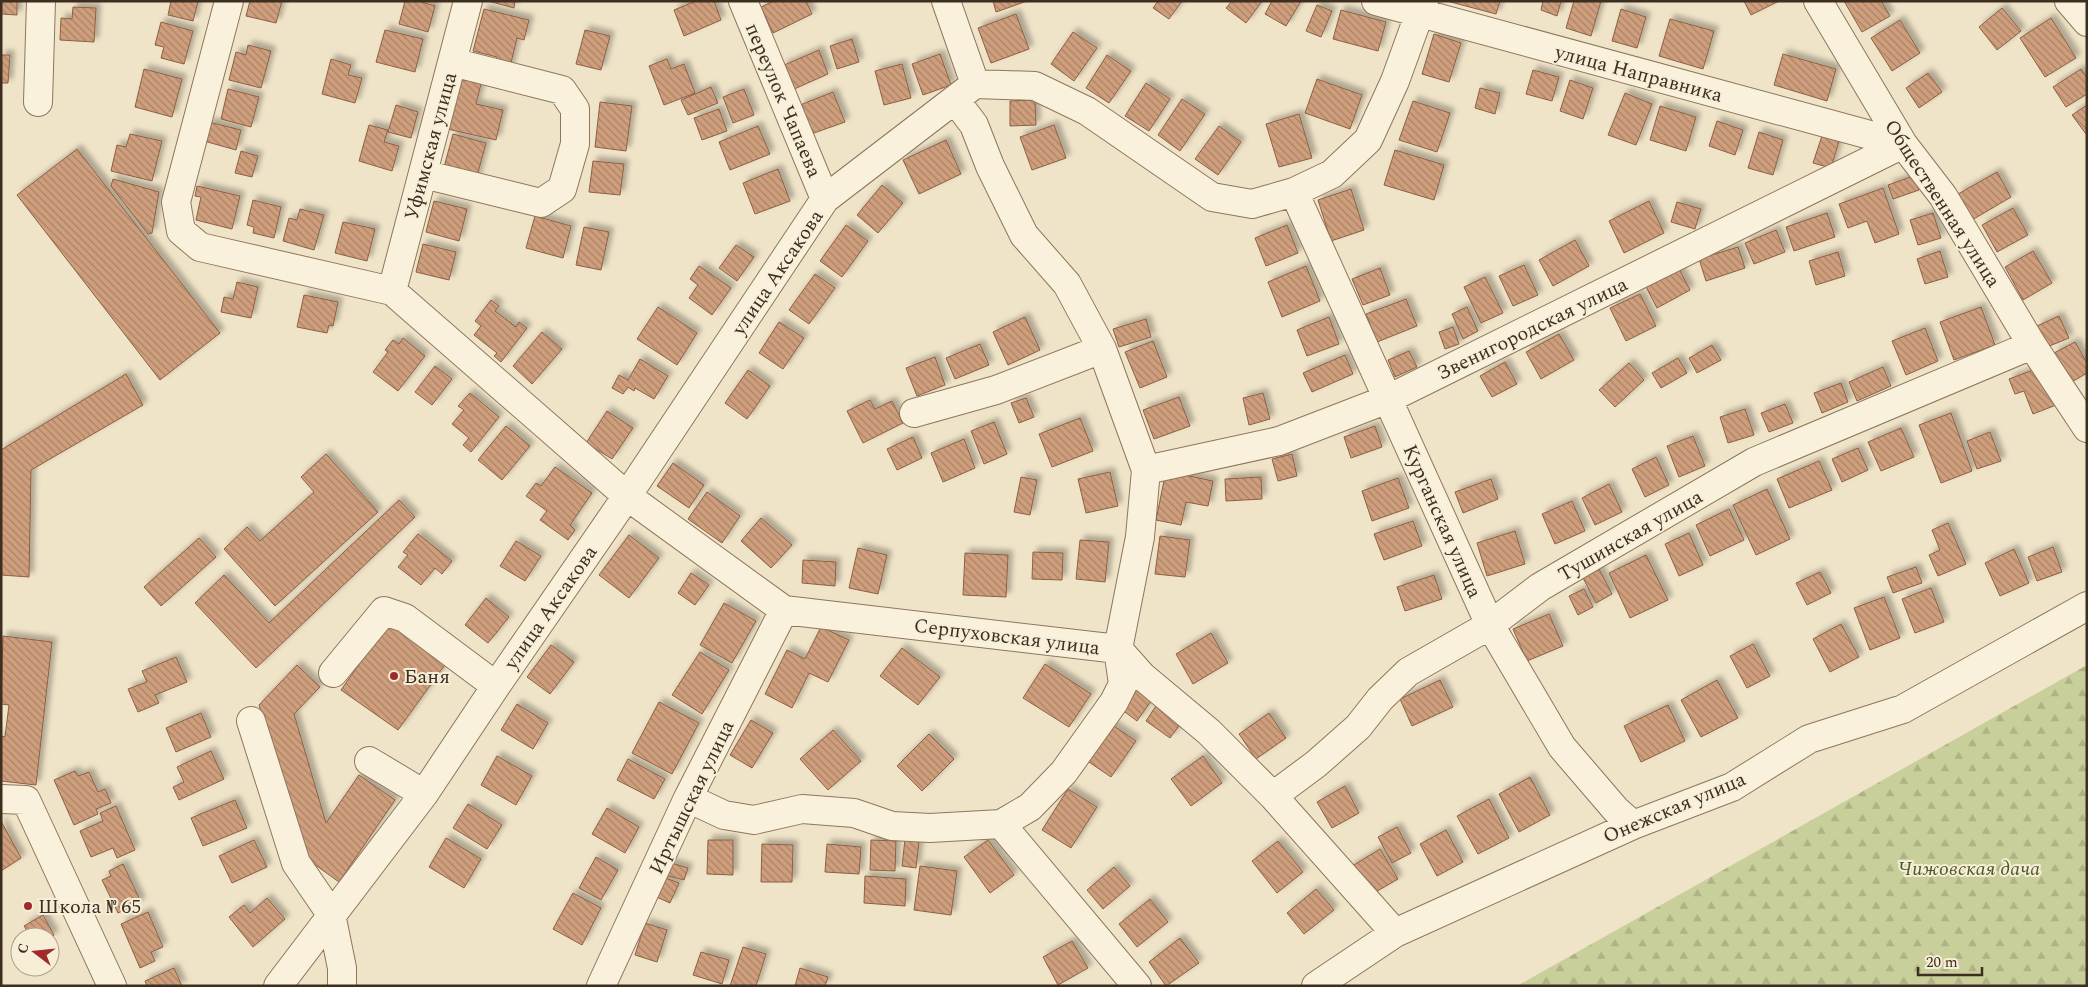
<svg xmlns="http://www.w3.org/2000/svg" width="2088" height="987" font-family="Spectral,serif">
<style>
.forest{fill:url(#forest-firs)}
.building{fill:url(#building-back-hatch);stroke:#8d5f41;filter:url(#shadow)}
.lines{fill:none;stroke-linecap:round;stroke-linejoin:round}
.minor-casing{stroke:#8d765c;stroke-width:30}
.minor{stroke:#faf1dc;stroke-width:28}
.poi-dot{fill:#9e2a2b;stroke:#f7eed8;stroke-width:2}
.labels{text-anchor:middle;stroke-width:4;stroke-linejoin:round;paint-order:stroke}
.street-label{font-size:20px;fill:#3d2e20;stroke:#f7eed8}
.poi-label{font-size:20px;fill:#3d2e20;stroke:#f7eed8;text-anchor:start}
.park-label{font-size:20px;font-style:italic;fill:#4d5a26;stroke:#f7eed8}
</style>
<defs>
<pattern id="forest-firs" width="22" height="20" patternUnits="userSpaceOnUse" patternTransform="scale(1.25)"><rect width="22" height="20" fill="#c9cf9b"/><path d="M5 1l3.5 6h-7zM16 11l3.5 6h-7z" fill="#aeb285"/></pattern>
<pattern id="building-back-hatch" width="6" height="6" patternUnits="userSpaceOnUse" patternTransform="scale(1.25)"><rect width="6" height="6" fill="#cf9f7d"/><path d="M-1 5l2 2M0 0l6 6M5-1l2 2" fill="none" stroke="#a98266"/></pattern>
<filter id="shadow"><feDropShadow dx="4.5" dy="-4.5" stdDeviation="2.5" flood-color="#0004"/></filter>
</defs>
<rect width="100%" height="100%" fill="#f0e4c8"/>
<path class="forest" d="M2087,665v321h-570z"/>
<path class="building" d="M1,1h16v14l-16,-1z
M171,1h27l-5,20 -25,-6z
M250,1h32l-6,22 -30,-7z
M405,1h13l17,5 -7,26 -29,-8z
M488,1h27l-1,7z
M696,1h18l7,19 -37,16 -10,-26z
M774,1h32l6,13 -39,19 -12,-26z
M993,1h34l-31,11z
M1158,1h24l-13,18 -16,-11z
M1232,1h30l-16,22 -20,-15z
M1272,1h29l-15,25 -21,-12z
M1447,1h53l-4,13z
M1543,1h18l-4,15 -16,-6z
M1574,1h27l-10,35 -25,-8z
M1744,1h35l-28,14z
M1844,1h37l9,15 -28,16z
M1317,5l15,6 -11,26 -15,-6z
M73,7l23,1 -2,34 -34,-2 1,-22 11,1z
M2002,8l19,23 -24,19 -18,-23z
M484,9l45,11 -5,20 -7,-2 -8,33 -14,-4 2,-10 -24,-6z
M1621,9l25,8 -9,31 -25,-7z
M1341,10l45,12 -8,29 -45,-12z
M1016,14l13,35 -38,14 -13,-35z
M2051,18l25,40 -31,19 -25,-39z
M1670,19l44,12 -11,38 -44,-13z
M1900,20l20,33 -28,18 -21,-33z
M161,22l32,9 -9,33 -23,-6 3,-11 -9,-2z
M385,30l38,9 -8,33 -39,-10z
M585,30l25,6 -9,34 -25,-6z
M1073,32l24,16 -23,33 -23,-17z
M1434,34l27,9 -12,39 -27,-8z
M852,39l7,23 -22,7 -7,-23z
M248,45l23,6 -10,37 -32,-8 7,-28 10,3z
M819,50l9,24 -36,16 -10,-24z
M940,54l11,31 -28,10 -11,-31z
M1783,54l53,15 -9,32 -53,-16z
M1,55h9l-2,28h-7z
M1107,55l24,16 -22,32 -23,-15z
M331,59l20,6 -3,10 14,3 -7,25 -33,-9z
M667,59l4,10 13,-5 11,29 -31,12 -15,-39z
M902,64l9,34 -27,7 -9,-34z
M144,69l38,10 -10,38 -37,-10z
M2081,69l6,9v16l-21,13 -13,-20z
M1533,70l26,7 -7,24 -26,-7z
M1928,73l14,19 -23,16 -13,-20z
M456,74l26,6 -6,24 27,6 -7,30 -53,-12z
M1317,79l45,16 -12,34 -45,-16z
M1570,80l23,8 -10,31 -23,-8z
M1146,83l24,16 -21,32 -24,-15z
M711,87l7,16 -30,12 -7,-15z
M1480,88l20,5 -5,21 -20,-6z
M228,89l31,8 -8,30 -30,-8z
M744,89l10,26 -21,8 -10,-26z
M833,92l12,30 -34,12 -11,-29z
M1625,93l27,11 -16,41 -28,-10z
M1182,99l23,15 -25,37 -22,-16z
M1035,100l1,25 -26,1v-25z
M1413,101l37,12 -13,39 -38,-12z
M600,102l32,4 -6,45 -31,-4z
M396,105l22,7 -7,26 -23,-6z
M2087,105v28l-1,1 -14,-19z
M1660,106l36,11 -10,34 -36,-11z
M719,109l8,22 -25,9 -8,-22z
M1299,114l13,44 -33,9 -13,-43z
M1717,121l26,9 -8,25 -26,-9z
M209,122l32,8 -5,20 -32,-9z
M369,125l19,5 -4,12 15,4 -7,25 -33,-10z
M1054,125l12,33 -34,12 -12,-33z
M758,126l12,28 -40,16 -11,-28z
M1219,126l22,16 -23,33 -23,-16z
M1759,132l24,8 -10,35 -25,-7z
M130,134l32,7 -10,40 -41,-10 6,-26 9,2z
M453,134l33,9 -10,37 -33,-9z
M1822,136l17,5 -8,27 -18,-5z
M946,140l15,34 -42,20 -16,-34z
M77,149l143,184 -60,47 -143,-185z
M1395,150l49,15 -10,35 -50,-15z
M241,151l17,5 -6,21 -17,-4z
M593,161l31,3 -4,31 -31,-3z
M778,169l12,32 -35,13 -12,-31z
M1997,172l14,25 -39,23 -14,-26z
M1913,176l6,14 -26,9 -5,-14z
M113,179l46,13 -7,41 -4,1 -37,-48z
M882,185l21,18 -25,30 -21,-18z
M197,186l43,10 -8,33 -36,-9 5,-23 -6,-1z
M1883,188l16,46 -24,9 -8,-22 -19,7 -9,-24z
M1351,189l13,41 -33,11 -13,-41z
M253,200l28,7 -7,31 -21,-5 1,-6 -7,-2z
M434,201l33,8 -8,32 -33,-9z
M1649,201l15,32 -40,20 -15,-32z
M1677,202l24,7 -6,20 -24,-7z
M2013,208l15,27 -31,17 -15,-27z
M300,209l24,6 -10,35 -31,-9 6,-23 8,2z
M1827,213l8,24 -41,14 -8,-24z
M1933,213l8,25 -23,7 -8,-25z
M535,216l36,10 -8,32 -37,-10z
M343,222l32,7 -8,32 -32,-8z
M846,225l22,16 -26,36 -22,-16z
M1287,225l11,28 -32,13 -11,-28z
M584,227l25,5 -8,38 -25,-5z
M1776,230l9,22 -31,12 -9,-21z
M1575,240l14,26 -36,20 -14,-26z
M423,244l33,8 -7,28 -33,-8z
M736,245l18,12 -17,24 -18,-13z
M1738,247l7,21 -39,13 -7,-22z
M1940,251l8,26 -23,7 -8,-25z
M2033,251l19,32 -29,17 -18,-33z
M1838,252l7,24 -29,9 -7,-24z
M1524,265l14,30 -25,11 -14,-30z
M699,266l32,22 -19,27 -23,-17 9,-13 -8,-6z
M1306,266l14,35 -38,16 -14,-35z
M1678,267l12,23 -33,18 -12,-23z
M1380,268l10,27 -27,10 -11,-26z
M815,274l20,14 -26,36 -20,-14z
M1485,277l18,36 -22,10 -17,-36z
M237,282l21,5 -7,31 -30,-6 3,-15 9,2z
M1640,294l16,32 -30,15 -16,-33z
M304,295l34,7 -5,24 -4,-1 -2,8 -30,-6z
M1406,299l11,27 -40,16 -11,-28z
M491,300l8,6 -4,5 21,16 3,-5 8,6 -26,34 -7,-6 3,-3 -23,-18 7,-9 -6,-5z
M658,307l39,26 -20,32 -40,-26z
M1467,307l11,24 -15,8 -11,-25z
M1981,307l14,38 -41,15 -14,-38z
M2059,316l10,22 -22,9 -10,-21z
M1025,317l15,33 -32,15 -15,-33z
M1329,317l10,27 -32,12 -10,-26z
M1146,319l5,18 -32,10 -6,-18z
M779,322l25,16 -21,31 -24,-16z
M1453,327l6,17 -14,5 -6,-17z
M1925,328l13,33 -32,14 -14,-34z
M542,332l20,17 -30,35 -19,-18z
M1559,334l15,26 -33,19 -15,-27z
M403,338l22,18 -27,35 -25,-19 15,-20 -3,-2 8,-10 6,4z
M1153,341l14,36 -27,11 -15,-36z
M2075,342l12,21v10l-17,10 -16,-30z
M980,344l9,21 -34,14 -9,-21z
M1712,345l9,15 -24,13 -8,-15z
M1409,351l8,16 -22,10 -7,-17z
M1345,355l8,19 -41,18 -9,-19z
M935,357l10,28 -28,11 -11,-28z
M1678,358l9,15 -26,15 -9,-15z
M640,359l28,17 -14,23 -19,-11 -1,3 -6,-4 -5,7 -11,-6 7,-13 9,5z
M1505,362l12,22 -25,13 -12,-21z
M1629,363l15,17 -29,27 -16,-17z
M435,366l17,13 -20,26 -17,-13z
M1883,367l8,19 -34,15 -8,-19z
M2041,367l15,38 -23,9 -9,-23 -9,3 -6,-15z
M748,370l22,16 -23,33 -22,-16z
M126,374l17,31 -112,65 -2,107 -28,-2v-125z
M1841,383l7,19 -26,11 -8,-20z
M470,393l29,24 -28,35 -8,-7 6,-7 -17,-14 12,-14 -6,-4z
M1263,393l7,26 -21,6 -6,-27z
M1179,397l11,29 -36,13 -11,-29z
M1026,398l8,19 -15,6 -8,-20z
M870,400l5,9 17,-8 11,22 -40,20 -16,-32z
M1785,404l8,19 -24,9 -8,-19z
M1745,409l9,26 -26,8 -8,-26z
M607,411l26,17 -21,31 -26,-16z
M1951,413l21,58 -31,12 -22,-58z
M1080,418l13,33 -41,16 -13,-33z
M994,422l13,32 -23,10 -13,-33z
M506,426l24,20 -28,34 -24,-20z
M1375,426l7,21 -31,11 -7,-21z
M1901,428l13,29 -33,14 -13,-29z
M1990,432l11,29 -24,8 -10,-28z
M1693,436l12,30 -26,11 -12,-31z
M913,437l9,21 -25,12 -10,-21z
M964,439l11,29 -32,14 -12,-29z
M1858,448l10,22 -26,12 -10,-23z
M326,454l52,58 -103,94 -51,-57 23,-22 13,14 54,-49 -13,-15z
M1292,454l5,22 -19,5 -6,-22z
M1656,457l13,28 -24,12 -13,-28z
M1819,461l13,29 -43,18 -12,-29z
M673,463l31,22 -15,23 -32,-22z
M555,467l37,26 -22,32 5,5 -7,10 -28,-20 7,-9 -21,-15 10,-13 5,3z
M1166,471l47,10 -5,25 -22,-4 -5,23 -25,-5z
M1110,472l8,34 -32,7 -8,-34z
M1021,477l16,3 -7,35 -16,-3z
M1261,477l1,22 -36,2 -1,-22z
M1398,478l11,30 -37,13 -10,-30z
M1491,479l7,20 -35,14 -8,-21z
M1609,484l13,28 -27,13 -13,-27z
M1767,489l23,50 -34,16 -23,-50z
M707,492l33,24 -18,27 -34,-24z
M399,500l16,17 -159,151 -61,-65 29,-28 45,48z
M1572,501l13,30 -30,13 -13,-30z
M1729,509l15,31 -34,16 -14,-31z
M761,518l31,27 -21,23 -30,-27z
M1413,521l9,25 -38,14 -10,-26z
M1948,523l18,41 -28,12 -9,-21 11,-5 -8,-20z
M1515,531l10,33 -38,12 -10,-33z
M1689,533l14,32 -24,11 -14,-32z
M418,534l34,27 -10,13 -7,-6 -14,17 -23,-18 10,-12 -5,-3z
M629,535l30,23 -30,40 -30,-23z
M1160,536l30,4 -5,37 -30,-3z
M199,538l17,19 -55,49 -17,-19z
M1080,540l29,2 -4,40 -29,-3z
M516,541l25,15 -16,25 -25,-15z
M2053,547l9,25 -25,9 -9,-24z
M858,548l29,7 -9,39 -29,-6z
M2014,549l15,34 -29,13 -15,-33z
M1033,552l30,1 -1,27 -30,-1z
M965,553l43,2 -2,42 -43,-2z
M1646,555l22,45 -38,18 -21,-45z
M803,560l33,2 -1,24 -33,-3z
M1916,567l6,16 -29,10 -6,-16z
M1599,569l13,25 -16,9 -13,-25z
M1820,572l11,21 -24,12 -11,-22z
M691,573l18,12 -14,20 -17,-12z
M1434,575l8,24 -37,12 -8,-24z
M1931,588l13,34 -29,11 -13,-34z
M1584,589l9,18 -15,8 -9,-19z
M1884,597l16,41 -30,12 -16,-42z
M486,598l23,19 -21,26 -23,-18z
M724,603l32,18 -24,42 -32,-18z
M1549,614l14,32 -36,15 -14,-32z
M390,621l57,41 -49,68 -57,-40z
M1841,624l18,33 -29,15 -17,-33z
M821,627l28,13 -21,42 -19,-9 -17,35 -27,-14 22,-44 18,9z
M1211,633l17,30 -35,21 -17,-30z
M3,636l49,6 -16,143 -35,-4v-45l4,1 4,-32 -8,-1z
M1753,644l17,32 -23,12 -17,-32z
M551,645l23,17 -24,32 -23,-17z
M902,648l38,29 -22,28 -38,-29z
M700,652l29,18 -27,44 -30,-19z
M176,657l11,25 -32,13 4,8 -21,9 -10,-23 19,-7 -5,-11z
M1045,664l46,30 -22,33 -46,-29z
M297,665l23,22 -26,27 32,109 33,-48 36,25 -56,82 -36,-26 -44,-151z
M1440,680l13,27 -41,19 -12,-27z
M1717,680l21,38 -37,19 -20,-37z
M1135,689l16,12 -14,20 -16,-12z
M659,702l40,21 -27,51 -40,-21z
M517,704l31,19 -15,26 -32,-19z
M1668,705l17,36 -44,21 -17,-36z
M1156,706l25,17 -11,15 -24,-17z
M201,713l10,24 -35,15 -10,-24z
M1269,713l17,25 -30,21 -17,-25z
M751,720l22,13 -21,35 -22,-13z
M1108,722l28,19 -25,36 -28,-19z
M833,730l28,31 -33,29 -28,-31z
M929,734l25,25 -32,32 -25,-25z
M211,751l13,28 -45,21 -6,-13 11,-5 -7,-15z
M497,756l35,20 -16,29 -35,-20z
M1203,756l19,27 -31,23 -20,-27z
M628,759l37,20 -11,20 -37,-19z
M75,771l3,5 11,-4 9,20 7,-3 6,14 -15,6 2,5 -24,11 -20,-45z
M1530,777l20,38 -31,17 -20,-38z
M1345,786l14,27 -27,15 -15,-26z
M1068,789l29,18 -26,41 -29,-18z
M1489,799l20,39 -31,16 -21,-38z
M235,800l12,28 -44,18 -12,-28z
M468,804l34,21 -15,24 -34,-21z
M116,806l19,44 -18,8 -4,-10 -22,9 -11,-26 23,-10 -3,-8z
M607,808l32,19 -14,26 -33,-19z
M1,821l20,37 -20,13z
M1397,827l14,26 -19,10 -14,-26z
M1446,830l17,32 -26,14 -17,-32z
M446,838l35,21 -17,29 -35,-21z
M905,839l14,2 -3,27 -14,-2z
M254,840l13,27 -35,16 -13,-27z
M708,840h25v35l-26,-1z
M871,840l25,1 -1,30 -25,-1z
M988,840l26,35 -24,18 -26,-36z
M1278,841l25,31 -26,21 -25,-32z
M762,844l31,1 -1,37h-31z
M827,844l34,3 -2,27 -34,-2z
M1380,849l18,30 -31,18 -18,-29z
M596,857l22,13 -17,30 -22,-12z
M668,862l20,6 -4,12 -19,-5z
M123,864l18,38 -23,11 -16,-33 9,-4 -2,-5z
M920,866l37,5 -6,44 -37,-5z
M1114,867l16,19 -27,23 -16,-19z
M660,876l19,7 -9,20 -18,-8z
M865,876l41,3 -1,27 -41,-3z
M1316,889l18,21 -30,24 -17,-21z
M573,893l28,15 -19,37 -29,-16z
M267,898l18,21 -32,28 -24,-30 15,-12 6,8z
M1150,899l18,23 -31,25 -18,-23z
M148,912l15,35 -12,5 4,9 -15,7 -19,-44z
M43,915l11,20 -4,3 -19,-1 -7,-11z
M645,923l22,7 -10,32 -22,-7z
M1180,938l19,25 -33,23 -17,-24z
M1072,941l16,27 -30,17 -15,-28z
M743,947l23,7 -10,32h-26z
M701,952l28,8 -7,24 -29,-9z
M174,968l8,18h-35l-2,-5z
M800,968l28,9 -3,9h-30z"/>
<g class="lines">
<defs>
<path id="minor" d="M229,1l-53,201 5,29 19,16 192,44 235,205 157,114 334,39 24,27 67,56 64,64 122,137
M743,1l82,198
M946,1l29,83
M1376,1l527,143
M1818,1l85,143 40,52 89,149 55,83
M2069,1l18,21
M38,102l3,-101
M423,174l118,29 21,-14 13,-45v-35l-13,-19 -110,-28
M1294,192l196,433 72,122 54,63 17,15
M392,291l76,-290
M914,413l82,-23 106,-41
M1146,470l133,-29 109,-42 515,-255
M333,673l51,-62 21,7 91,68
M251,721l45,142 35,51 11,54v18
M369,761l55,33
M1273,796l43,-32 42,-37 22,-28 28,-27 82,-47 50,-38 214,-125 278,-117
M688,798l36,17 30,5 48,-11 52,4 38,13 38,2 71,-4 29,-17 34,-35 50,-70 9,-18 -5,-35 22,-112 6,-67 -44,-121 -35,-65 -43,-49 -34,-69 -16,-41 -18,-24
M1,799l25,1 86,186
M1001,824l136,162
M278,986l146,-192 72,-108 131,-190 198,-297 150,-115 60,2 52,25 125,86 40,7 42,-12 38,-18 36,-34 27,-59 29,-80
M601,986l87,-188 96,-188
M1316,986l79,-53 238,-108 99,-38 77,-48 94,-30 184,-103"/>
</defs>
<use href="#minor" class="minor-casing"/>
<use href="#minor" class="minor"/>
</g>
<g class="poi-dot">
<circle cx="394" cy="676" r="5"/>
<circle cx="28" cy="906" r="5"/>
</g>
<g class="labels">
<g class="street-label">
<text transform="translate(1639 73) rotate(15)" y="7">улица Направника</text>
<text transform="translate(784 100) rotate(67)" y="7">переулок Чапаева</text>
<text transform="translate(430 146) rotate(-75)" y="7">Уфимская улица</text>
<text transform="translate(1943 203) rotate(57)" y="7">Общественная улица</text>
<text transform="translate(777 272) rotate(-56)" y="7">улица Аксакова</text>
<text transform="translate(1532 328) rotate(-26)" y="7">Звенигородская улица</text>
<text transform="translate(1443 521) rotate(66)" y="7">Курганская улица</text>
<text transform="translate(1630 535) rotate(-30)" y="7">Тушинская улица</text>
<text transform="translate(550 607) rotate(-55)" y="7">улица Аксакова</text>
<text transform="translate(1007 636) rotate(7)" y="7">Серпуховская улица</text>
<text transform="translate(691 797) rotate(-64)" y="7">Иртышская улица</text>
<text transform="translate(1674 807) rotate(-23)" y="7">Онежская улица</text>
</g>
<g class="poi-label">
<text x="404" y="683">Баня</text>
<text x="38" y="913">Школа № 65</text>
</g>
<g class="park-label">
<text x="1969" y="875">Чижовская дача</text>
</g>
</g>
<rect width="2088" height="987" fill="none" stroke="#3d2e20" stroke-width="5"/>
<g transform="translate(35 952) rotate(286)"><circle r="24" fill="#f7eed8" stroke="#ada18e"/>
<path d="M0-4L9 19L0 12L-9 19Z" fill="#9e2a2b"/>
<text y="-8" font-size="14" font-weight="bold" text-anchor="middle" fill="#3d2e20">С</text>
</g>
<path d="M1918 967v8h64v-8" fill="none" stroke="#3d2e20" stroke-width="2.5"/>
<text x="1926" y="967" font-size="15" fill="#3d2e20" stroke="#f7eed8" stroke-width="4" paint-order="stroke">20 m</text>
</svg>
